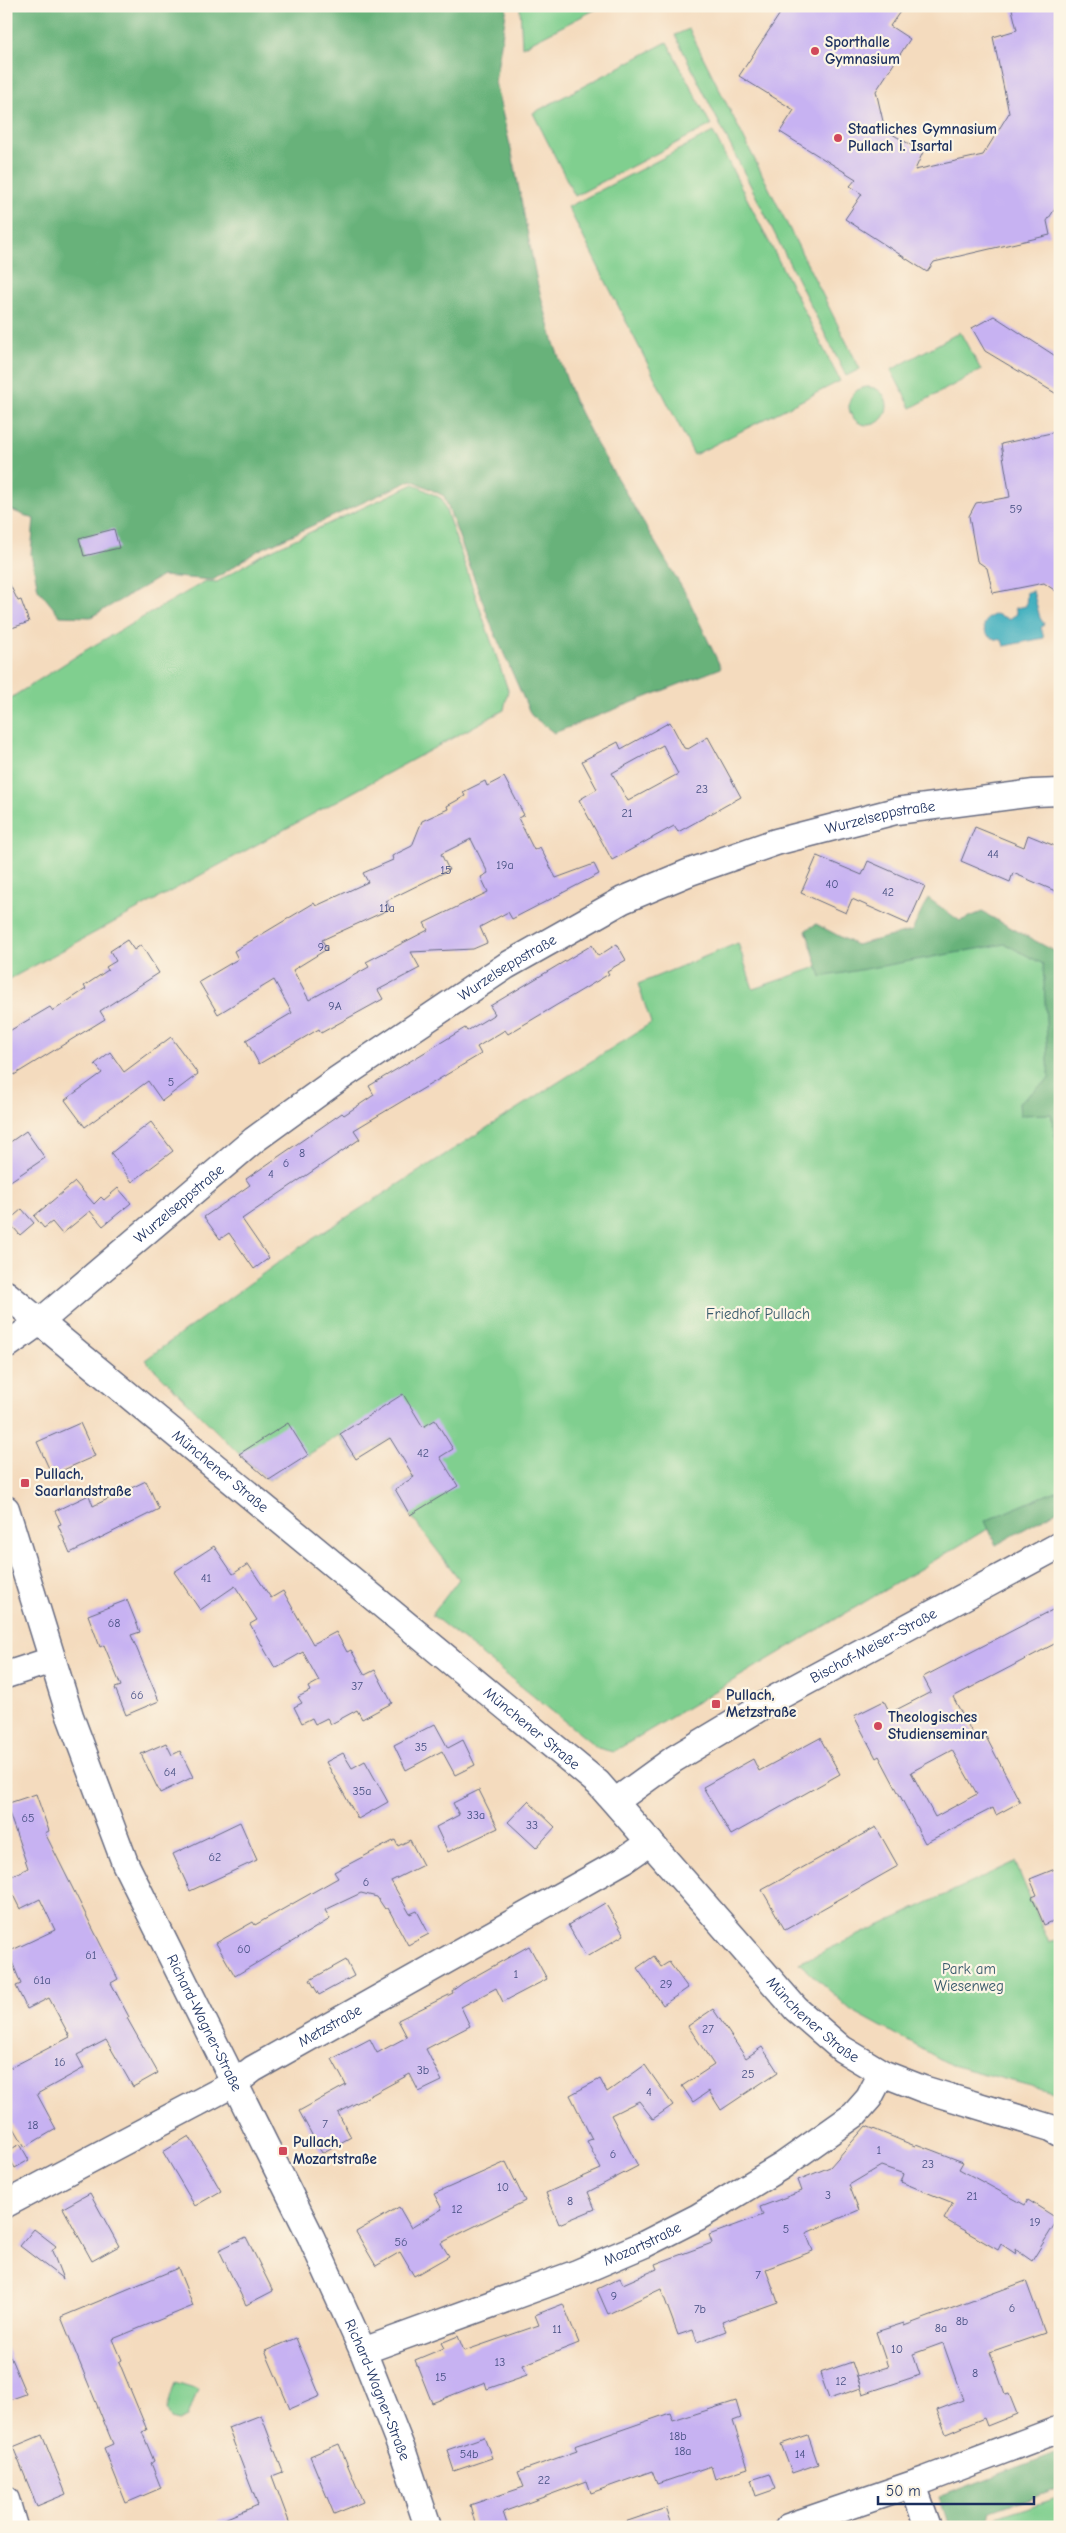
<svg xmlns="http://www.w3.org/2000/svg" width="1066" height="2533" font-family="'Comic Neue',sans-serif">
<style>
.green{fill:#80cf8f;stroke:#4e7f76}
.forest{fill:#68b27a;stroke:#42706c}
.water{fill:#42b0bf;stroke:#2e708e}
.building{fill:#c7b2f2;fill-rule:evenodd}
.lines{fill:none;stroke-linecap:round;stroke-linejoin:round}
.minor-casing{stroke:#676b80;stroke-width:29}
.minor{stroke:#fff;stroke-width:26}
.poi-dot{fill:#d1495b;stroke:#fcf5e5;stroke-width:2}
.labels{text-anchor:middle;stroke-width:4.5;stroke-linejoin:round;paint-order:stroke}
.number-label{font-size:12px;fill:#465083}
.poi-label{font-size:15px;font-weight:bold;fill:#1b2f5e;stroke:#fcf5e5;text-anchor:start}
.street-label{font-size:15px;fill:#1b2f5e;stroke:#fcf5e5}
.park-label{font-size:15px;fill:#34576a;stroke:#fcf5e5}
</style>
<rect width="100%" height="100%" fill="#fcf5e5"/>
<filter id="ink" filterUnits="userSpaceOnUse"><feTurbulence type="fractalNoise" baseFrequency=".02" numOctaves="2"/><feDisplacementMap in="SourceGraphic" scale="10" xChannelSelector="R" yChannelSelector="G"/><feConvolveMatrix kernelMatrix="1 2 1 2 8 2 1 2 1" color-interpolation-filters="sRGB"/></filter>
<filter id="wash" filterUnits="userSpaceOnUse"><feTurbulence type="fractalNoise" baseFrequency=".0096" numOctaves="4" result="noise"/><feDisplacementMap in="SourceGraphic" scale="20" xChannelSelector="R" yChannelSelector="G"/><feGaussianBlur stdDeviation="1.12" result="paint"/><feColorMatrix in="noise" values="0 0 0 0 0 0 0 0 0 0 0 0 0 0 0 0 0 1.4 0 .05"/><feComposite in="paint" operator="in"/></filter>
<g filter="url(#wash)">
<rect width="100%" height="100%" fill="#f4dbbe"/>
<path class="green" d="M520,6h82l-80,41z
M689,29l171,340 -14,7 -171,-341z
M667,42l44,83 -136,71 -42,-83z
M713,132l127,249 -146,74 -126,-248z
M960,332l21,38 -70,38 -20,-38z
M849 406a19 19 0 1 1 38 0a19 19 0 1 1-38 0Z
M414,484l28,15 66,191 -4,20 -498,271v-280l80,-51 120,-69 11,1 44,-27z
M989,922l66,41 5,49v487l-78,33 -369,220 -15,-4 -166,-133 27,-36 -49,-64 -15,-26 22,-14 -24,-39 -37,23 -17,-24 -70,45 -30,-26 -94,-94 149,-109 357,-228 -13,-39 100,-41 15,46 70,-24z
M1015,1862l34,81 11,-4v150l-6,3 -103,-27 -100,-55 -52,-47z
M175,2382l23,7 -10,28 -9,4 -8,-2 -4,-10z
M1060,2497v30h-61l-3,-9z"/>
<path class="forest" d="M6,6h501l-12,76 18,76 24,124 17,61 19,55 23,45 91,153 34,72 -167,65 -23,-18 -39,-88 -48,-131 -32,-16 -153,70 -46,30 -51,-4 -71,41 -31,-1 -22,-27 -7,-35 3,-35 -28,-11z
M928,898l32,23 22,-9 72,39h6v209l-9,-46 -31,1 -1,-12 30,-24 -6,-115 -38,-20 -184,33 -15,-47 10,-6 40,21 56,-14z
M1060,1489v20l-64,36 -11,-24z
M1060,2451v37l-69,24 -5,15h-37l-10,-30z"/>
<path class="water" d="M1033,591l7,27 4,6 -3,4 3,10 -40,8 -2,-6c-10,-1 -18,-4 -18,-15l4,-7 8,-4 13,5 8,-5 -2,-6 11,-2 1,-14z"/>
<g id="blocks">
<path class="building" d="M785,6h119l-14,20 20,13 -34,52 9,39 38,22 -8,18 68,-15 26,-42 -16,-76 24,-7 -5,-21 11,-3h37v195l-13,20 3,14 -116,27 -7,10 -82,-53 17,-25 -12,-8 6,-7 -76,-47 14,-22 -55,-34z
M994,316l66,43v37l-75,-45 -13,-23z
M1060,431v163l-16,-11 -51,10 -6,-25 -10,-7 -8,-45 7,-13 34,-6 -9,-53z
M114,529l5,19 -35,8 -5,-18z
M6,577l12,24 3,-1 8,22 -23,8z
M670,722l14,26 4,1 20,-12 33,60 -63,35 -4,-6 -62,34 -33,-60 18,-11 -15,-28 36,-19 3,7zM663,745l15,29 -50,27 -16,-28z
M504,777l20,38 -6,3 16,32 6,-3 16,31 38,-14 5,10 -87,45 -4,-7 -28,15 7,16 -14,6 -62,3 9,16 -42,22 5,9 -62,34 -2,-4 -60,35 -13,-24 46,-27 -18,-33 -56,34 -19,-32 39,-23 -4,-8 80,-48 2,3 52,-24 -5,-9 30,-13 -1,-4 20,-10 10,-25 26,-12 -1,-3 18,-10 -2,-4 22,-11 2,5zM471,839l17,34 -7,4 7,15 -64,31 4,7 -62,32 3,5 -60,33 -16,-30 34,-21 -5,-9 68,-31 -4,-8 63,-31 -8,-16z
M975,827l49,20 4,-12 32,13v45l-47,-20 -3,9 -49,-21z
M817,856l45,19 6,-14 57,25 -17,38 -56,-25 -6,14 -45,-20z
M127,940l7,10 7,-5 18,28 -59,38 5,8 -91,56 -8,-12v-30l44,-26 3,4 33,-22 -2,-3 24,-16 -2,-3 10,-6 -6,-10z
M617,944l9,16 -19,11 2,3 -101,60 -3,-4 -28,17 4,7 -127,76 6,9 -118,80 27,39 -15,11 -25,-36 -9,6 -16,-22 46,-32 -4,-6 96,-66 2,2 30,-20 -5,-9 96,-58 2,3 28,-17 -5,-8 102,-61 6,11z
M171,1037l27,37 -36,27 -14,-20 -63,46 -20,-27 37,-27 -7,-9 15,-12 14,20z
M151,1122l22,29 -41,31 -21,-29z
M26,1131l19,27 -39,26v-39z
M75,1182l19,22 7,-7 3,3 14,-12 13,15 -28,23 -13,-15 -28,23 -10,-12 -8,6 -10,-12z
M22,1209l12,14 -14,12 -12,-14z
M403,1394l20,33 12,-7 18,29 -13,8 18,29 -48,29 -15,-26 19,-12 -24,-39 -34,21 -16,-25z
M80,1423l15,33 -43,19 -15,-33z
M288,1423l20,32 -39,25 -30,-26z
M146,1481l13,28 -89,44 -12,-28 3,-1 -6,-13 34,-16 4,11z
M214,1546l19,28 15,-10 23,34 12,-7 30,53 23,-12 11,20 4,-2 14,25 10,-5 17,33 -30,16 -5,-9 -26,14 -4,-6 -12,6 -3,-6 -10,5 -8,-16 8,-4 -4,-6 12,-6 -2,-4 11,-6 -16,-29 -28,16 -25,-44 7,-4 -22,-34 -35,24 -26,-38z
M127,1600l13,32 -9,3 28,66 -33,14 -11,-27 6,-2 -17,-41 -4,2 -12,-32z
M1060,1606v35l-107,56 22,41 9,-5 36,69 -24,13 -3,-7 -68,35 -46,-87 -3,2 -22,-42 30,-15 6,12 41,-21 -8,-15zM952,1750l25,44 -42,23 -24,-45z
M435,1724l13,24 15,-8 12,25 -20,10 -13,-24 -36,19 -12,-25z
M820,1738l20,36 -109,61 -28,-48 50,-28 6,12z
M166,1743l6,12 8,-4 13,26 -33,16 -19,-39z
M343,1753l9,15 13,-7 23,41 -30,17 -32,-57z
M479,1790l19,38 -50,24 -12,-25 23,-12 -6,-12z
M36,1794l13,37 -4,2 73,146 -7,4 18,34 -2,1 31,55 -25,14 -27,-47 -29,15 7,13 -47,26 19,35 -31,18 -19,-33v-44l64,-33 -21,-39 -22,11 -11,-23 5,-2 -13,-32 47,-22 -15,-31 -20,10 -14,-28v-2l22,-11 -22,-64z
M528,1801l27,26 -19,21 -28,-26z
M240,1822l17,38 -67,31 -17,-37z
M876,1827l22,39 -113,64 -23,-40z
M395,1840l3,6 12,-6 13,25 -32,16 19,33 7,-3 12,23 -21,11 -20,-37 -3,1 -8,-12 -16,-4 -36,17 5,9 -95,57 -19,-33 37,-21 2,3 83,-47 -4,-6z
M1060,1867v51l-16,7 -12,-28 5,-2 -7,-16z
M605,1903l19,32 -38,22 -18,-32z
M529,1946l18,33 -44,23 -7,-14 -35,19 9,19 -44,23 16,32 -23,11 -9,-18 -72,39 13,24 -29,16 -23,-42 47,-26 -14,-26 38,-20 7,14 30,-16 -9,-17 55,-27 -1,-2 11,-8z
M654,1956l7,11 8,-5 19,26 -25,17 -26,-37z
M346,1960l8,16 -35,19 -9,-15z
M713,2009l33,49 16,-11 16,25 -57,38 -12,-19 -16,11 -11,-16 32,-21 -26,-39z
M645,2065l28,40 -20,14 -14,-18 -28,14 27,51 -50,26 7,17 -36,15 -13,-31 55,-24 -14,-28 5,-2 -22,-44 30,-16 7,13z
M866,2126l49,20 1,-2 47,18 -4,7 66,36 3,-5 30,19 -26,42 -17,-12 1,5 -15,-10 -3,6 -54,-31 9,-16 -52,-21 3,-8 -23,-8 -32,19 10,25 -53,23 7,18 -47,18 12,33 -56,20 4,9 -29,11 -4,-12 -15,5 -17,-46 -53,25 -11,-25 23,-11 3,6 34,-15 -2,-5 57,-21 -3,-8 54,-20 -3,-8 42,-16 -4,-11 32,-13z
M189,2136l32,55 -26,15 -32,-54z
M20,2144l9,16 -14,8 -9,-16z
M506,2162l19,39 -84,42 8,13 -35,20 -14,-24 -24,14 -20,-34 43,-25 12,21 31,-19 -8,-15z
M90,2193l29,53 -27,15 -29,-53z
M34,2229l22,17 -4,5 11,28 -43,-33z
M246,2237l27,54 -27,14 -27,-55z
M178,2268l15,38 -80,33 9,21 -3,2 28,68 -5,2 12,29 -3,2 10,25 -35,15 -22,-55 9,-4 -52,-127z
M1026,2281l19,52 -55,19 15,43 4,-1 8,20 -30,12 -3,-8 -38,16 -9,-24 26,-10 -20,-57 -30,11 7,21 -57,19 -6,-18 31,-9 -12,-35 28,-9v3z
M563,2304l16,39 -56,22 4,10 -40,14 -2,-7 -53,21 -17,-43 29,-12 -3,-5 17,-7 6,15 75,-26 -4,-10z
M296,2338l24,58 -30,13 -25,-58z
M6,2347l20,47 -20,7z
M852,2362l9,26 -32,11 -9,-26z
M736,2401l5,17 -8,3 15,47 -33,11 -4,-13 -54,18 -5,-13 -61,22 -4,-12 -84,31 5,15h-32l-6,-22 54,-18 -6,-15 59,-21 -2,-5 95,-33 3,8z
M261,2415l22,57 -11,4 19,51h-86l53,-22 -30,-77z
M42,2435l24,59 -29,12 -24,-59z
M808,2435l10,29 -26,9 -11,-29z
M484,2437l8,21 -38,13 -7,-21z
M339,2444l24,58 -29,12 -24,-58z
M770,2474l6,15 -20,7 -5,-16z
M666,2508l7,19h-53l-1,-3z"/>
</g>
</g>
<g filter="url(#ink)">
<use href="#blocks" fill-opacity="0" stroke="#676b80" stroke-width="1"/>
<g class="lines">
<defs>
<g id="minor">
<path id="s1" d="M6,1294l592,489 198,226 46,40 40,24 41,16 128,39 9,5"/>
<path id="s2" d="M6,1346l35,-25 213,-181 84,-61 168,-113 117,-66 67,-28 86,-30 120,-31 138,-18 26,-1"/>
<path id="s3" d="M6,1509l64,207 55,147 186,374 52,114 41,104 24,72"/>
<path d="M6,1675l46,-15"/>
<path id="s4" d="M616,1801l58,-42 102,-61 284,-153"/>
<path id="s5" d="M6,2204l229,-121 18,-14 371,-209 26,-18"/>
<path id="s6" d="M363,2351l214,-78 68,-29 53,-27 84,-51 72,-51 15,-17 13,-25"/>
<path d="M913,2485l15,42"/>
<path d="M6,2500l8,27"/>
<path d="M788,2527l137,-47 135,-51"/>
</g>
</defs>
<use href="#minor" class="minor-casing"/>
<use href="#minor" class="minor"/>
</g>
</g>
<g class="poi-dot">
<circle cx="815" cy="51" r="5"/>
<circle cx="838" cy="138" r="5"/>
<rect x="20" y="1478" width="10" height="10" rx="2.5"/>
<rect x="711" y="1699" width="10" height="10" rx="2.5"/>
<circle cx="878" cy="1726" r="5"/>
<rect x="278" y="2146" width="10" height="10" rx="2.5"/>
</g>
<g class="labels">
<g class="number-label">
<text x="1016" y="513">59</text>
<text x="702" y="793">23</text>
<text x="627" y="817">21</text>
<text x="993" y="858">44</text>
<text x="505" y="869">19a</text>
<text x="446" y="874">15</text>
<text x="832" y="888">40</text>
<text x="888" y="896">42</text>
<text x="387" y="912">11a</text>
<text x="324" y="951">9a</text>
<text x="335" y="1010">9A</text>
<text x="171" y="1086">5</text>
<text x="302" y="1157">8</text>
<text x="286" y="1167">6</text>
<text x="271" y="1178">4</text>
<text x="423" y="1457">42</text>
<text x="206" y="1582">41</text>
<text x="114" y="1627">68</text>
<text x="357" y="1690">37</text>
<text x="137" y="1699">66</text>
<text x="421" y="1751">35</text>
<text x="170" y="1776">64</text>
<text x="362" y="1795">35a</text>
<text x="476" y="1819">33a</text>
<text x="28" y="1822">65</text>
<text x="532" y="1829">33</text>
<text x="215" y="1861">62</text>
<text x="366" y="1886">6</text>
<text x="244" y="1953">60</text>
<text x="91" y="1959">61</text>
<text x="516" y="1978">1</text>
<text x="42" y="1984">61a</text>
<text x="666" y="1988">29</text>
<text x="708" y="2033">27</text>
<text x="60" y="2066">16</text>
<text x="423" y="2074">3b</text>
<text x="748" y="2078">25</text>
<text x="649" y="2096">4</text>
<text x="325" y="2128">7</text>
<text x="33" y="2129">18</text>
<text x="879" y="2154">1</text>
<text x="613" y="2158">6</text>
<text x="928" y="2168">23</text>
<text x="503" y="2191">10</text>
<text x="828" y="2199">3</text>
<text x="972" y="2200">21</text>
<text x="570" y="2205">8</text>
<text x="457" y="2213">12</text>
<text x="1035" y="2226">19</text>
<text x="786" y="2233">5</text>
<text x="401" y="2246">56</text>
<text x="758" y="2279">7</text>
<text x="614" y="2300">9</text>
<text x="1012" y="2312">6</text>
<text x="700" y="2313">7b</text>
<text x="962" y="2325">8b</text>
<text x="941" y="2332">8a</text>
<text x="557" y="2333">11</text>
<text x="897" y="2353">10</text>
<text x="500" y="2366">13</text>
<text x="975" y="2377">8</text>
<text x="441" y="2381">15</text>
<text x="841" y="2385">12</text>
<text x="678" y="2440">18b</text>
<text x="683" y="2455">18a</text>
<text x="469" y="2458">54b</text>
<text x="800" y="2458">14</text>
<text x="544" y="2484">22</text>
</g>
<g class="poi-label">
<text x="825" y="47">Sporthalle<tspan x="825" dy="17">Gymnasium</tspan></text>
<text x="848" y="134">Staatliches Gymnasium<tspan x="848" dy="17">Pullach i. Isartal</tspan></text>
<text x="35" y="1479">Pullach,<tspan x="35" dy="17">Saarlandstraße</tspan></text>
<text x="726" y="1700">Pullach,<tspan x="726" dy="17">Metzstraße</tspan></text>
<text x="888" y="1722">Theologisches<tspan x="888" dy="17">Studienseminar</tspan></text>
<text x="293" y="2147">Pullach,<tspan x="293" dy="17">Mozartstraße</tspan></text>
</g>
<g class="street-label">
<text dy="5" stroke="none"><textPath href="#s2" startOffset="1034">Wurzelseppstraße</textPath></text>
<text dy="5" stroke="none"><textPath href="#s2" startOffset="629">Wurzelseppstraße</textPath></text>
<text dy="5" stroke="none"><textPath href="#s2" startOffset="224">Wurzelseppstraße</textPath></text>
<text dy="5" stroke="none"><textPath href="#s1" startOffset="278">Münchener Straße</textPath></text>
<text dy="5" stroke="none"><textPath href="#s4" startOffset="301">Bischof-Meiser-Straße</textPath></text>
<text dy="5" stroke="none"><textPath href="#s1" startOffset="682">Münchener Straße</textPath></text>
<text dy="5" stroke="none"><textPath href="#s1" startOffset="1088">Münchener Straße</textPath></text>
<text dy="5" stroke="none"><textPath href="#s3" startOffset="552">Richard-Wagner-Straße</textPath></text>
<text dy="5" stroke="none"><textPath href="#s5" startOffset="370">Metzstraße</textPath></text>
<text dy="5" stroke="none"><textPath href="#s6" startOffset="299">Mozartstraße</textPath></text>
<text dy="5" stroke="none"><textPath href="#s3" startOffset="958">Richard-Wagner-Straße</textPath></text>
</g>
<g class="park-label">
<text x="758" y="1319">Friedhof Pullach</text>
<text x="969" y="1974">Park am<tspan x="969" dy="17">Wiesenweg</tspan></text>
</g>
</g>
<rect width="1066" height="2533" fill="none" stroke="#fcf5e5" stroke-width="25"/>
<path d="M878 2496v8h156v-8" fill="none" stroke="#1b2f5e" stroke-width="2.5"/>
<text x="886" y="2496" font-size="15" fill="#1b2f5e" stroke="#fcf5e5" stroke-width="4" paint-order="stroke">50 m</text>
</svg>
